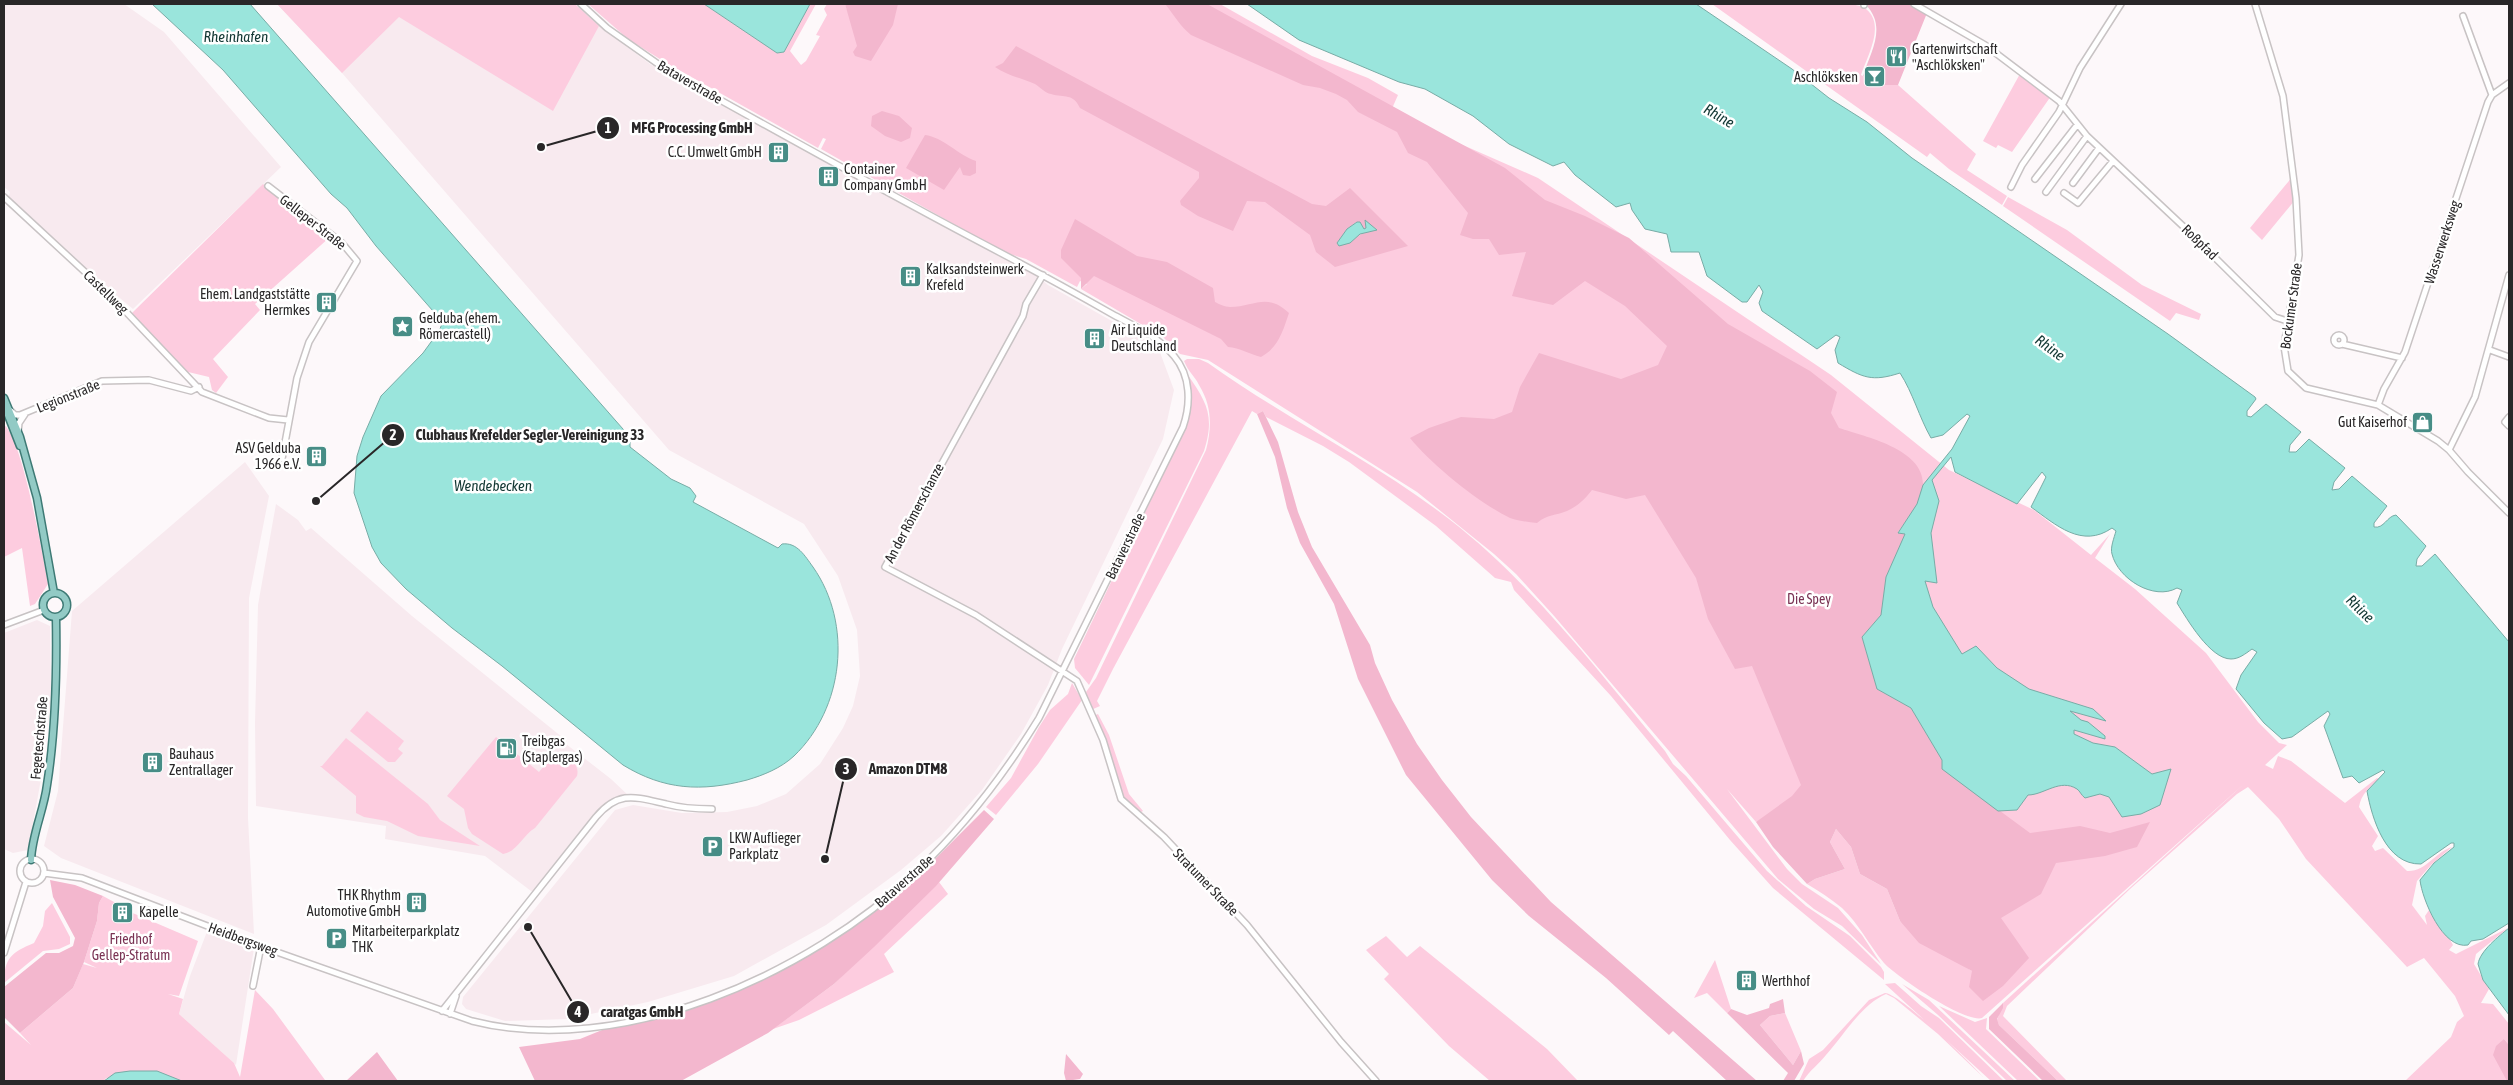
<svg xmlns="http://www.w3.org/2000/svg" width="2513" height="1085" font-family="'Asap Condensed',sans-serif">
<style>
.built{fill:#f8eaef}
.green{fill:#fdccdf}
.forest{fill:#f3b7ce;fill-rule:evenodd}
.water{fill:#9ae5dc;stroke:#78aca6}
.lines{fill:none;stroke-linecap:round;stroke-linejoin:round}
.minor-casing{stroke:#c8c3c4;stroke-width:8}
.major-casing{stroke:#3e7a75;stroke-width:9}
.minor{stroke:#fff;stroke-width:5}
.major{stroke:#92cac5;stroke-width:6}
.labels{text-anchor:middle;stroke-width:5;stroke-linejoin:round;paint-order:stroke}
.poi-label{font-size:14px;fill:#292728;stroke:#fff;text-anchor:start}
.street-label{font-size:14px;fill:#292728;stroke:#fff}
.park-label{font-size:14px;fill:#7a3354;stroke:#fff}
.water-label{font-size:15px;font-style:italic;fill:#123733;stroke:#fff}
.leader{fill:none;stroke:#292728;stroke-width:2}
.callout-dot{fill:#292728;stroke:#fff;stroke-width:2}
.mark-label{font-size:15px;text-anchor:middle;font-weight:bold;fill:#fff}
.callout-label{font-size:15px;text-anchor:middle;font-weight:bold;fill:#292728;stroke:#fff;stroke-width:5;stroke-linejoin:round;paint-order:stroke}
</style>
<rect width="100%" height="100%" fill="#fdf8fa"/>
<path class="built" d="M4,4h120l40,28 117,135 -148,142 -129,-108v-4l5,-1 1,-4 -6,-5z
M277,4l310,13 63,47 387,212 11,9 110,62 16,43 -11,49 -101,210 -14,36 -27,49 -39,56 -41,46 -40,34 -75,55 -92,51 -86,26 -81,17 -62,2 -39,-12 -4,-5 1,-7 152,-187 18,-5 49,8 45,-1 30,-6 29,-12 34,-30 23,-36 10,-22 7,-30 -3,-46 -19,-54 -34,-52 -135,-74 -327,-377z
M245,462l24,34 -20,102 -1,220 6,116 -193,-76 -17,-12 14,-55 14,-180z
M276,504l22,16 8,11 5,-3 101,88 155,125 -1,3 45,35 18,17 -18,7 -74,89 -6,-1 -46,-35 -100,-17 1,-13 -130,-20 -1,-83 3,-118z
M37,620l13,6 1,67 -7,70 -16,87 -15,3 -9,-4v-216z
M208,929l46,19 -18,117 -57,-51 11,-38z"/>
<path class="green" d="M277,4h298l24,22 -46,85 -154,-94 -57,56z
M588,4h116l73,49 7,-1 26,-48h6l-26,47 11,14 5,-4 14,-25 -4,-1 11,-20 -3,-6 3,-5h18l20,55 -16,-55h371l92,52 56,22 30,17 -8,18 148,65 293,197 118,95 85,40 57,45 19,-21 -15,24 40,31 71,64 52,69 21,21 8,2 -22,20 8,4 5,-13 13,5 54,42 32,-25 2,1c-9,8 -18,15 -20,28l19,29 -6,10 3,5 8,-3 24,23c19,1 28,-19 45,-24l-21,18 -14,16 -5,24 15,20 -2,-9 4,-6c6,14 18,22 24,35l-4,5 7,4 52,-26 -32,26 -2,10 15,25 -8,14 12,1 16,20v21l-5,-6 3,42h-102l46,-44 6,-15 7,-6 -9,-20 -31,-38 -17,9 -101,-108 -27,-40 -31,-32 -11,7 -107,95 -123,117 -4,10 64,65h-9l-59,-56 -2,-5 6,-17 242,-220 -263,235c-17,5 -85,-41 -98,-55 -15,-18 -25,-39 -42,-55 -11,-9 -23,-17 -35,-24l8,-5 30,-10 -15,-27 6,-13 15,18 9,27 27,15 13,32 56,40 16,10 24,20 -171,-203 -69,34 -29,-33 60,80 15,15 36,24 24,27 19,29 -39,-38 -28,-17 -36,-30 -223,-262 -39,-43 -22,-20 -77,-62 -209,-132 -28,-6 -17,-17 -82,-48 6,-5 -7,-3 -3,6 -51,-28 -23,-7 -182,-103 5,-10 -3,-1 -5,10 -155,-87 -35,-22z
M1712,4h141c3,2 9,1 13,5 20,16 1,47 -5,66l20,10h17l78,69 -9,16 40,26 -5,9 -53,-36 -19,-16 -3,4z
M2021,72l30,24 -39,56 -14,-7 -2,3 -13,-7z
M2293,176l2,24 -33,40 -12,-12z
M263,184l67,53 -75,67 5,6 -47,49 15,18 -12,16 -4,-3 -3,-13 -25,-6 -52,-58z
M2008,197l59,33 75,55 59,29 -2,6 -23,-7 -6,8 -167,-115z
M1187,359h12l9,4c78,56 164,97 241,156 84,65 148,151 216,232l8,13 13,12 81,95 39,35 44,30 31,31 3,5v8l-111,-92 -43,-48 -119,-144 -97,-106 -3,-8 -16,-4 -59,-52 -87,-64 -26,-16 -57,-29 -3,-6 -6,3 -5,-3 -139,258 -16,32 3,5 -9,4 -5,-18 10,-14 110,-228c6,-23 6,-44 -7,-65 -5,-10 -10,-12 -15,-24z
M1188,375c19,28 27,41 16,76l-115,234 -14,-17 -1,-9 110,-228 7,-29z
M4,425c18,12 39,132 44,159l-13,20 -5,2 -8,-58 -18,9z
M1072,683l10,17 -44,64 -42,51 -10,-8 25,-29 28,-51 11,-17 18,-16z
M367,711l37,30 -6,8 5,4 -8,9h-7l-38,-31z
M1098,714l11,21 20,59 14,17 -4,2 -16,-17 -30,-80z
M496,737l43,35 14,-17 8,-2c9,5 19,12 16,23l-42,52c-12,7 -18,24 -32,26l-31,-20 -4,-6 -4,-19 -17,-13z
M346,738l82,66 12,16 40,26 -62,-10 -31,-15 -23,-4 -8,-4v-17l-36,-30h2z
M939,882l9,12 -64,60 10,18 -95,48 -26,9 61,-45z
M103,896l22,12h-5l-1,4 2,3h5l2,-4 70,30 -19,55 -11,-2 15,5 -4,15 55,49 6,14 15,-87 18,19 52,71 -143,1 -11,-4 -65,1 -2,3h-100v-59l27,23 -11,-12 53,-45 10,-24 14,4 -13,-6 13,-41 2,-18z
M52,903l18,34v7l-11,5 -16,2 -39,32c0,-25 8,-31 30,-40l9,-17 2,-15z
M1386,936l21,21 13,-11 127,103 31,32h-88l-41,-35 -65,-67 5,-5 -23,-24z
M1715,960l16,49 -4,4 -20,-20 -13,5z
M1895,983l26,23 18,12 65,63h-13l-106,-97z
M1902,984l27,16 86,81h-8l-69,-66z
M1885,993c16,1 85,69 98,84l-45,-43 -44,-36 -8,-4c-25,11 -42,41 -60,61 -8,10 -16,15 -23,26h-4l10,-22 14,-9 46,-50z
M1939,1006l36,16 12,-4 -1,11 54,52h-22z
M1785,1013l16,38 -8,14 -33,-40 10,-9z"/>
<path class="forest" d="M845,4h53l-5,21 -22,36 -16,-5 -2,-4 4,-6z
M1165,4h42l298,164 40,32 40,16 44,22 99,86 82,47 27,21 -6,21 8,15c27,9 85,21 84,57 0,16 -16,34 -25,47l8,2 -20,43 -5,38 -19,22 15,52 34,19 31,52 1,9 87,64 50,-7 30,7 40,-11 -13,25 -32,9 -49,7 -15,31 -40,24 28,40 -26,28 -20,15 -14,-14 3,-16 -53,-28 -19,-22 -13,-32 -27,-15 -9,-27 -15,-18 -6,13 15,27 -30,10 -8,5 -34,-37 -17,-25 36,-26 9,-11 -49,-119 -17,3 -27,-50 -12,-41 -51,-83 -19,4 -34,-9c-7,9 -14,16 -25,21 -12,5 -19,3 -30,12 -9,-1 -18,-2 -27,-5 -31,-15 -78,-53 -100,-80l19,-10 32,-11 33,2 18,-7 8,-25 19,-34 82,26 37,-14 9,-19 -42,-40 -40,-25 -32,24 -41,-9 14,-44 -27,3 -10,-16h-16l-13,-4 8,-22 -41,-51 -19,-9 -11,-21 -39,-20 -11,-12 -11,-6 -16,-6 -17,-3 -112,-50c-11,-9 -17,-20 -26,-31z
M1867,4h42l18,9 -29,72h-17l-18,-9c8,-25 24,-49 3,-71z
M1016,46l296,158 14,2 24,-18 58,58 -73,21 -19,-15 -6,-17 -45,-33 -18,-1 -14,30 -35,-15 -17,-11 -1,-4 19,-23v-6l-119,-64c-7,-15 -15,-10 -29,-14 -6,-1 -11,-7 -16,-10 -14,-6 -27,-8 -40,-17l8,-4zM1365,221l7,10c-14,1 -20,14 -34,14l-1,-2 10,-14 9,-7 8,7 3,-1z
M882,111l17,5 13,12 -2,10 -9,4 -16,-6 -14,-10 1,-10z
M925,135c18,2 33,20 51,26v12l-6,3 -7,-1 -3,-8 -16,23 -38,-22z
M1075,219l62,37 30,6 46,26 2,14c4,2 10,5 15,5 24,0 37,-15 59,6 -6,18 -11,35 -28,44 -12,-3 -21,-9 -33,-10l-7,-8 -127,-63 -13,13v-11l-20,-20v-8z
M1263,411l15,31 20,70 14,35 58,98 5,18 17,37 25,44 25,36 29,37 80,85 206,179h-30l-54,-50 -4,4 -63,-57 -77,-62 -37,-36 -86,-105 -48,-96 -24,-75 -34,-61 -13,-35 -12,-51 -18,-43z
M984,810l10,9 -58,67 -62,61 -40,37 -66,49 -87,48h-146l-16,-34 61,-8 27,-11 33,-7 79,-24 55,-23 34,-18 65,-43 48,-40z
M50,880l25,5 28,11 -4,7 -2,18 -13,41 -11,26 -53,45 -16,-16v-30l42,-34h13l14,-7 2,-8 -22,-41z
M1783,999l2,14 -15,3 -10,9 33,40 8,-14 3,13 -10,17h-11l5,-8 -61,-60 4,-4 16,6 22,-7 1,-4z
M2003,1003v5l-6,11 2,6 59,56h-15l-54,-52v-12z
M2504,1039l5,6v36h-2l-14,-26 3,-9z
M377,1052l21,29h-52z
M1066,1054l17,20 -3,5 -14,2 -2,-8z"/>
<path class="water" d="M152,4h98l380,433v10l41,32 19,9 6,8 -3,6 85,46 4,-4c15,-2 23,12 31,23 40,57 31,141 -19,189 -13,12 -30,19 -47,24 -46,12 -83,10 -124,-15l-121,-99 -50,-38 -46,-39 -25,-26 -9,-16 -18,-54 3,-37 6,-19 18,-41 42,-43 16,-22 3,-7 -2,-5 -64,-73 -29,-38 -16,-14 -108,-124z
M704,4h106l-26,48 -7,1z
M1247,4h449l96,65 37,29 38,24 45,36 256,176 87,63 1,2 -9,12v5l4,1 15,-13 35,28 -11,13 -1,7h7l13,-13 36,29 -11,14 -2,8 7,-1 13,-13 35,30 -13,17v4c10,2 13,-11 22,-12l30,31 -9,13 -1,7h6l13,-12 74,88v281l-26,16 -12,2 -3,4c-25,5 -46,-46 -48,-65l14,-17 20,-16v-4h-3l-30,21c-35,1 -49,-45 -54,-73l18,-19 -2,-2 -24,13 -7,-7 -9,2 -19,-52 6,-12 -2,-3 -36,26 -10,2 -18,-16 -28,-34 5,-14 16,-23 -5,-3c-7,5 -13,10 -21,10 -21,0 -44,-40 -54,-56l5,-13 -5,-2c-23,13 -59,-9 -65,-34 -2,-6 2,-16 4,-23l-4,-3c-30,21 -56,-3 -81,-21l15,-30 -4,-5 -25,32 -62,-32 -4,-15 -19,23 7,21 -8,32 6,50 -12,-2 8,26 29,47 14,-8 21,22 32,21 64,20 13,12 -36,-10 11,9 7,2 17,14v3l-31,-9v4l19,9 22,4 37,27 19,-5 -11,36 -19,9 -19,3 -13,-20 -9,-3 -15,4c-4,-3 -5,-7 -8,-9 -17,-11 -33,6 -49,6l-11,15 -19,1 -56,-42v-9l-31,-52 -34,-19 -15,-52 19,-22 5,-38 19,-43 -7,-1 19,-29 6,-19 29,-36 18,-33 -3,-2 -24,21 -12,3c-12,-21 -18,-45 -31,-65 -28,9 -37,5 -62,-10l-3,-13 5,-13 -4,-2 -19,14 -55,-38 -3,-8 4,-11 -4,-7 -12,17h-5l-35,-26 -8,-24h-28l-4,-18 -22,-5 -13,-19 -2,-7 -14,4 -41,-32 -11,-13 -11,4 -44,-22 -36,-28 -48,-27 -26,-7 -100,-42z
M1365,220l12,10 -17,4 -10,9 -11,3 -2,-3 10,-14 10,-7h3l4,7 2,-1z
M2509,928v87l-26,-35 -5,-16c2,-13 21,-28 31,-36z
M130,1071h27l25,10h-78l11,-8z"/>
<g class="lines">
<defs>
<path id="minor" d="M1914,4l71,41 74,56 28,35 98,92 90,89 12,4
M2255,4l28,92 13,102 3,57 -15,91 4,25 18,17 72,17 60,36 11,9 19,22 41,41
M1864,5v-1
M2463,16l29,79
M2035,179l42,-54
M2073,183l26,-35
M268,186l74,57 15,18 -48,81 -12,36 -15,81
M2011,187l11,-22 37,-53 21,-44 41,-64
M2046,192l41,-56
M2064,193l14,10 35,-42
M4,197l108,100 90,95 67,26 19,2
M1043,275l-17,29 -3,12 -138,251 91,48 101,66 26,59 18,59 43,38 83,88 94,117 35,39
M2334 340a5 5 0 1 1 10 0a5 5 0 1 1-10 0Z
M2342,344l60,14
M2490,350l19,7
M2378,405l6,-16 21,-37 83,-250 4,-7 17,-12
M11,411l4,4h5l82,-34 47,-1 42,11 8,-4
M2509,417l-4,5 4,4
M18,432l1,-9 6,-9
M2449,450l26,-53 34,-122
M4,625l40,-15
M20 871a12 12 0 1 1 24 0a12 12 0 1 1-24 0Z
M44,873l38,5 175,67 215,76c149,38 338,-47 445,-150 49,-46 87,-96 122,-153l144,-291c8,-23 8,-51 -9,-71 -16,-20 -40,-30 -62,-42 -37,-21 -75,-42 -113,-62 -111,-58 -221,-120 -331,-181l-61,-43 -26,-24
M4,953l22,-71
M253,986l8,-40
M442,1011l154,-194c23,-27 39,-20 70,-13 15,4 30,5 46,5
M450,1014l6,-18"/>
<path id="major" d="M4,398l16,39 17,61 17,95
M4,405l16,41
M43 605a12 12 0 1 1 24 0a12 12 0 1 1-24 0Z
M31,860c1,-26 13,-50 16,-75 9,-56 10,-112 9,-168"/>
</defs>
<use href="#minor" class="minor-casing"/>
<use href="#major" class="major-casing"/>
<use href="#minor" class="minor"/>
<use href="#major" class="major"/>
</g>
<defs>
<symbol id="restaurant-square" viewBox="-11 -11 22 22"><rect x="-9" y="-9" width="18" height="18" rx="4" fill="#478d86" stroke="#fff"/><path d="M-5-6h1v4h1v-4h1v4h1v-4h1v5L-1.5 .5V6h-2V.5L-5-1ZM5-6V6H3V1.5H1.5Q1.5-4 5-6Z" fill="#fff"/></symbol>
<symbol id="bar-square" viewBox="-11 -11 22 22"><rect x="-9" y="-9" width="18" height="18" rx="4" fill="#478d86" stroke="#fff"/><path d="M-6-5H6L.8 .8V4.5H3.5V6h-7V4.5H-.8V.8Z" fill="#fff"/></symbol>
<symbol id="building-square" viewBox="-11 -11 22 22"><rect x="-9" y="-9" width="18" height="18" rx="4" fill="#478d86" stroke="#fff"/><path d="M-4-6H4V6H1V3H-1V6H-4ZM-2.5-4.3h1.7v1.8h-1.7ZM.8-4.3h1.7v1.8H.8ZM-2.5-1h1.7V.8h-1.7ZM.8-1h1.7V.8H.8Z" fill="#fff"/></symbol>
<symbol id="sight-square" viewBox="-11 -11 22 22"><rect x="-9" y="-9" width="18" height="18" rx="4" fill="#478d86" stroke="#fff"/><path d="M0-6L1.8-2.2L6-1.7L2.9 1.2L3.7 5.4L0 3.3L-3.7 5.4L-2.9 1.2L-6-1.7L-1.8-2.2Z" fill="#fff"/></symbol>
<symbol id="shop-square" viewBox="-11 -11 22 22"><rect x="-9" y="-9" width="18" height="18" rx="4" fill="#478d86" stroke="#fff"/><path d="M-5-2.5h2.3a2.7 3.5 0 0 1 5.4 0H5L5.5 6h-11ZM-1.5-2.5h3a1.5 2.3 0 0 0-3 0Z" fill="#fff"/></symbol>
<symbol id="fuel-square" viewBox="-11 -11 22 22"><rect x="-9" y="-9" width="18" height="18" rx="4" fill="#478d86" stroke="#fff"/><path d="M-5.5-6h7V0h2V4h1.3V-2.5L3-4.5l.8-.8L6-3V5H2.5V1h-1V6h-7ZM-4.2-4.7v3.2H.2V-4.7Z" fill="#fff"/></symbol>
<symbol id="parking-square" viewBox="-11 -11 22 22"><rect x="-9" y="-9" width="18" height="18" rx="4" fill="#478d86" stroke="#fff"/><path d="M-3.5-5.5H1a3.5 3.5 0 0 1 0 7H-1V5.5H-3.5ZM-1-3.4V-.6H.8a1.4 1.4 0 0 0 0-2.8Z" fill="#fff"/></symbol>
</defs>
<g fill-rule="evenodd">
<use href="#restaurant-square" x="1884" y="44" width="25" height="25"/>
<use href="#bar-square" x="1862" y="64" width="25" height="25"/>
<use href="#building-square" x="766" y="140" width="25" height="25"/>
<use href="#building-square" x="816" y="164" width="25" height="25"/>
<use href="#building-square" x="898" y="264" width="25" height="25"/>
<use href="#building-square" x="314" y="290" width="25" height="25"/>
<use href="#sight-square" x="390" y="314" width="25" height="25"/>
<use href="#building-square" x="1082" y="326" width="25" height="25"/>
<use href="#shop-square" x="2410" y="410" width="25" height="25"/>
<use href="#building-square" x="304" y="444" width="25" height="25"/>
<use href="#fuel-square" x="494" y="736" width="25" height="25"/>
<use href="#building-square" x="140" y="750" width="25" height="25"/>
<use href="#parking-square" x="700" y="834" width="25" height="25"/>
<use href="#building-square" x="404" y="890" width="25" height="25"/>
<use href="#building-square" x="110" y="900" width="25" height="25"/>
<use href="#parking-square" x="324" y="926" width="25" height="25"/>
<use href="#building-square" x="1734" y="968" width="25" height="25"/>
</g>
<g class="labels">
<g class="poi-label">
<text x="1912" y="54">Gartenwirtschaft<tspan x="1912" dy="16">"Aschlöksken"</tspan></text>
<text x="1858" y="82" text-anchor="end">Aschlöksken</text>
<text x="762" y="157" text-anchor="end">C.C. Umwelt GmbH</text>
<text x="844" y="174">Container<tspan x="844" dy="16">Company GmbH</tspan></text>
<text x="926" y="274">Kalksandsteinwerk<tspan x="926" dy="16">Krefeld</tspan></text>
<text x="310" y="299" text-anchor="end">Ehem. Landgaststätte<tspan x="310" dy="16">Hermkes</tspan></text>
<text x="419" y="323">Gelduba (ehem.<tspan x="419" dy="16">Römercastell)</tspan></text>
<text x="1111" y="335">Air Liquide<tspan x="1111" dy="16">Deutschland</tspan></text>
<text x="2407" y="427" text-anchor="end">Gut Kaiserhof</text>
<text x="301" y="453" text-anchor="end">ASV Gelduba<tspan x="301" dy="16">1966 e.V.</tspan></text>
<text x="522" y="746">Treibgas<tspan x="522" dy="16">(Staplergas)</tspan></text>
<text x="169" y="759">Bauhaus<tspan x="169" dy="16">Zentrallager</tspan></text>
<text x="729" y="843">LKW Auflieger<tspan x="729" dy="16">Parkplatz</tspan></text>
<text x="401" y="900" text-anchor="end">THK Rhythm<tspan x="401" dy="16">Automotive GmbH</tspan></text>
<text x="139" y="917">Kapelle</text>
<text x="352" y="936">Mitarbeiterparkplatz<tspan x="352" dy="16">THK</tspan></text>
<text x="1762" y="986">Werthhof</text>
</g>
<g class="street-label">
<text transform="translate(690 82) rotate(30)" y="5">Bataverstraße</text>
<text transform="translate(313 222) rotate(38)" y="5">Gelleper Straße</text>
<text transform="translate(2200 242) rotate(44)" y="5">Roßpfad</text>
<text transform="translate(2442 242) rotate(-72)" y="5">Wasserwerksweg</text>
<text transform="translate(106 292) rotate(44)" y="5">Castellweg</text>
<text transform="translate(2291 306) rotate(-82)" y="5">Bockumer Straße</text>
<text transform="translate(68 396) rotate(-22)" y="5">Legionstraße</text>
<text transform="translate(914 513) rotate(-62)" y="5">An der Römerschanze</text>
<text transform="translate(1125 546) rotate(-64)" y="5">Bataverstraße</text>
<text transform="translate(39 738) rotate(-85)" y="5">Fegeteschstraße</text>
<text transform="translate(904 881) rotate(-41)" y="5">Bataverstraße</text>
<text transform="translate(1206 882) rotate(46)" y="5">Stratumer Straße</text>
<text transform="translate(243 939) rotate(20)" y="5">Heidbergsweg</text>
</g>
<g class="park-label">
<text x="1809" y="604">Die Spey</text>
<text x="131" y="944">Friedhof<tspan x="131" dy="16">Gellep-Stratum</tspan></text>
</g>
<g class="water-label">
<text x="236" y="42">Rheinhafen</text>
<text transform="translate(1719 116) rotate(31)" y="5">Rhine</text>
<text transform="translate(2050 348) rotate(37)" y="5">Rhine</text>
<text x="493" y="491">Wendebecken</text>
<text transform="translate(2360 609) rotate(44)" y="5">Rhine</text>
</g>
</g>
<path class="leader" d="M541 147L608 128M316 501L393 435M825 859L846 769M528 927L578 1012"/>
<g class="callout-dot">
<circle cx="541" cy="147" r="5"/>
<circle cx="316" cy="501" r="5"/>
<circle cx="825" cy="859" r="5"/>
<circle cx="528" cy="927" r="5"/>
<circle cx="608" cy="128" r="12"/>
<circle cx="393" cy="435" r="12"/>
<circle cx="846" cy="769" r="12"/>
<circle cx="578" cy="1012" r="12"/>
</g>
<g class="mark-label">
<text x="608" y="133">1</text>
<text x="393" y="440">2</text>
<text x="846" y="774">3</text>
<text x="578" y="1017">4</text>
</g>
<g class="callout-label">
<text x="692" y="133">MFG Processing GmbH</text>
<text x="530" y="440">Clubhaus Krefelder Segler-Vereinigung 33</text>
<text x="908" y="774">Amazon DTM8</text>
<text x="642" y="1017">caratgas GmbH</text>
</g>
<rect width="2513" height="1085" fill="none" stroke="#292728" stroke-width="10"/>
</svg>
